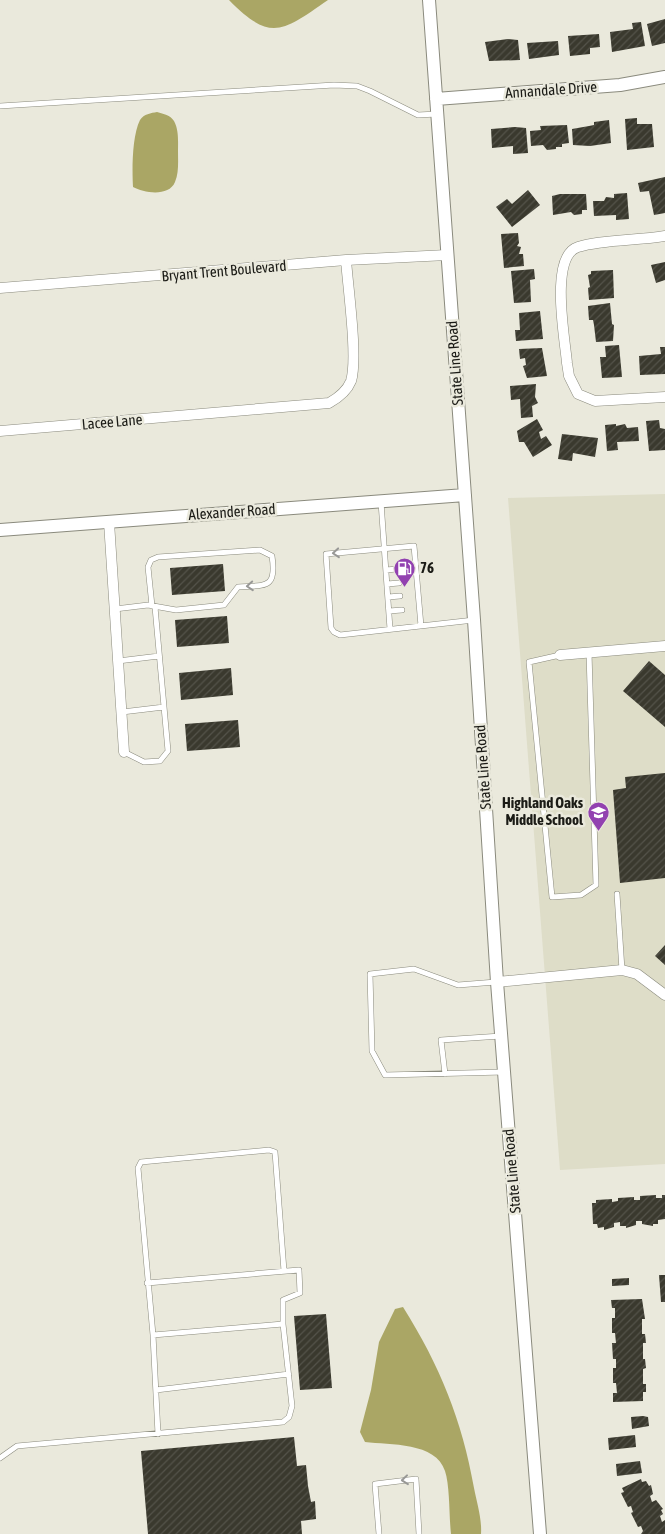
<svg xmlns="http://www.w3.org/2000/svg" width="665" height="1534" font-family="'Asap Condensed',sans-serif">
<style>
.built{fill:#deddc8}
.water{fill:#aaa665}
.building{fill:url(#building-hatch)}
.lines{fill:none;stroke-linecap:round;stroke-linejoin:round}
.service-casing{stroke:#8a8a7d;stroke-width:6}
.minor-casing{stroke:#8a8a7d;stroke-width:11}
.tertiary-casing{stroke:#8a8a7d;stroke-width:14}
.service{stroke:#fff;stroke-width:5}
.minor{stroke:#fff;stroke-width:10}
.tertiary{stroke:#fff;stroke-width:12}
.oneway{stroke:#989896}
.labels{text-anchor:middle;stroke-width:5;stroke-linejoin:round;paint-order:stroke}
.street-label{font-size:15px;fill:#1b1b16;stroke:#eae9dc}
.poi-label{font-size:15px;font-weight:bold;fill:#1b1b16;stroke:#eae9dc;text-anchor:start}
</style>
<defs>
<pattern id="building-hatch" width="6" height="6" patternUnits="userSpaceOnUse" patternTransform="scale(1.25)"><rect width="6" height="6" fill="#3a392e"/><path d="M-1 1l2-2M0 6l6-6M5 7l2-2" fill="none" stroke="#54534a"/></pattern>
</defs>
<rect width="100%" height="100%" fill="#eae9dc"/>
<path class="built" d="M665,494v670l-105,6 -52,-672z"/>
<path class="water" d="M229,0h99c-45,31 -57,43 -99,0z
M157,112c7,2 13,3 17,9 5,9 4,21 4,30 0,10 1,22 -3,31 -6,15 -31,11 -42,5 -1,-17 -1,-51 7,-67 4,-6 11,-7 17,-8z
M403,1307c37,59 59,113 71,181 3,15 8,31 7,46h-30c-2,-17 -1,-48 -6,-63 -9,-29 -55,-26 -80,-29l-5,-10 11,-42 8,-48 16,-33z"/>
<path class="building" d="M665,19v24l-13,3 -5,-22z
M641,22l4,24 -33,6 -2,-20 23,-3 -1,-6z
M599,34l1,13 -10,1v6l-20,2 -2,-20z
M508,39l10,1 2,20 -31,1 -4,-19z
M558,41l1,14 -30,4 -2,-16z
M637,118v6h15l2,23 -27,3 -2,-31z
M609,120l2,23 -21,3 -17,-1 -1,-16 17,-3 5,-1v-3z
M567,125l2,18 -7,1v3h-6v2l-9,1 -4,-5 -12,1 -1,-15 11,-1 -1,-4z
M515,127l11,1 2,25 -15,1v-8l-21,2 -1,-19z
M665,177v36l-11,2 -5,-24 -9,1 -2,-9z
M528,190l12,15 -28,22 -16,-20 11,-8 5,5z
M627,193l2,26 -13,1v-5l-22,1 -1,-15h11l2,-4 8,1v-4z
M560,194h26l1,16h-5v4l-8,1 -3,-3 -18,3 -1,-19z
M518,233l1,10 -2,3 4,1 -2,7h4l1,12 -20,2 -3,-34z
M665,262v18l-9,3 -5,-18z
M534,269l1,10 -5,1 1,22 -17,1 -3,-32z
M613,270l1,28 -25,2 -1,-12 2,-1 -2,-12 3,-1v-3z
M610,303l2,21 2,1 -1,16 -17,1 -2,-17 -1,-5h-4l-1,-14z
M540,311l3,28 -27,2 -1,-11h5l-1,-17z
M619,345l3,32 -20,1 -2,-21h6l-1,-11z
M660,347h5v27l-25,1 -1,-19 22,-2z
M542,348l5,28 -20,2 -4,-12 3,-1 -1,-7 -5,1 -1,-10z
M536,384l-1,13 3,6 -6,3 1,11 -12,1 -1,-19 -9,1 -1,-14z
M537,419l6,11 -4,2 2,7 5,-3 6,9 -19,12 -9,-15h-5l-2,-11z
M659,420l1,8 5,1v21l-16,1 -3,-30z
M616,424v2l9,-2 2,4 11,-1 1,14 -22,1 1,8 -11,1 -2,-26z
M562,434l36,4 -3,19 -22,-4 -1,8 -14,-2z
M223,564l2,27 -53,4 -2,-27z
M227,616l2,27 -52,4 -2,-27z
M649,661l16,14v52l-42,-36z
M231,668l2,27 -52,5 -2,-27z
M238,720l2,27 -53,4 -2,-27z
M665,773v105l-45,5 -7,-93 13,-2 -1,-11z
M665,945v20l-10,-9z
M656,1195v3h6v-3h3v24l-7,1v4h-5v2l-11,-2v-3h-6v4l-10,3v-2h-6v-4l-6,1v4l-10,3v-3l-6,1 -1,-4h-4l-1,-21h4v-3l16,-1v3l6,-1v-3l16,-1v3h6v-4z
M659,1275h6v27h-4z
M629,1278v7l-17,1v-7z
M642,1299l3,20h-3v15h3l1,9h-3v16h2l1,9 -3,1v15h3v8h-3v9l-30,1v-9h4l-1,-10h-3v-15h3v-9h-3l-1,-16h4l-1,-10h-3v-15h3v-10h-3l-1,-8z
M326,1314l6,74 -32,2 -6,-74z
M643,1416l5,1 1,9 -17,3 -1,-12z
M635,1435l1,12 -27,3 -1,-12z
M294,1437l3,29 9,-1 2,21 3,16 4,-1 1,18 -15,2 1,13h-154l-7,-83z
M640,1461l2,12 -25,3 -1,-12z
M641,1479l1,3 4,-1 3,5 2,-1 2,9 -3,2 2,6 4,-2 7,9 -2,1 2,4 -3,2 2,6 3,-2v14h-24l2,-3 -2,-5 -3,1 -7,-14 2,-1 -2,-6 -3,1 -7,-14 3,-1 -2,-4z"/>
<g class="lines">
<defs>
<path id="service" d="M0,106l334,-21 23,1 13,5 48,24 19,-1
M381,502l9,127
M386,570l11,-1
M387,584l12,-1
M388,597l12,-1
M115,609l33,-4 28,5 48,-5 14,-18c28,-2 39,2 34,-31l-12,-6 -102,7 -7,3 -3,7 4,39
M389,611l13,-1
M421,626l-7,-80 -88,8 5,74 3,4 6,3 134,-15
M560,655l-31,7 23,235 29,-2 15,-10 -7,-232
M118,661l41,-5
M122,712l42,-5
M124,752l20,10 16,-1 8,-10 -13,-144
M617,894l5,76
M496,982l-38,3 -44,-16 -44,5 2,77 13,24 119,-3
M445,1074l-4,-34 60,-4
M147,1283l152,-13 1,23 -17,7v24
M156,1390l133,-16
M158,1434l-5,-99 -15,-167 3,-6 128,-12 6,2 9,119
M0,1458l17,-12 266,-24 6,-5 3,-11 -9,-82 -130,11
M379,1534l-4,-50 41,-5 3,55"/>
<path id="minor" d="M665,236c-28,5 -60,3 -87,11 -29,9 -13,92 -11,116l2,13 9,18 17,7 70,-4
M0,288l346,-28 101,-5
M0,431l329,-28c9,-5 18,-12 22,-22 7,-23 -3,-93 -5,-121
M109,522l15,230
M560,655l105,-9
M497,982l125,-12 15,4 28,21"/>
<path id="tertiary" d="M429,0l45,620 23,362 43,552
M436,99l184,-14 45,-8
M0,530l465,-35"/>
</defs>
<use href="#service" class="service-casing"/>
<use href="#minor" class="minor-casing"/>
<use href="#tertiary" class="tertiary-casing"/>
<use href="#service" class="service"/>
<use href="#minor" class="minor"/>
<use href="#tertiary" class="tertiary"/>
</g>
<defs><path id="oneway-chevron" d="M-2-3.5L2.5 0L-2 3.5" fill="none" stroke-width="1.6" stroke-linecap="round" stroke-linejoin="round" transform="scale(1.25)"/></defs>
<g class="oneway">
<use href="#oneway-chevron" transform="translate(336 553) rotate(175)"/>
<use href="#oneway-chevron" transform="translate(250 586) rotate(176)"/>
<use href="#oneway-chevron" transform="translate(405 1480) rotate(174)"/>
</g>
<defs>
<symbol id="fuel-pin" viewBox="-11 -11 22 30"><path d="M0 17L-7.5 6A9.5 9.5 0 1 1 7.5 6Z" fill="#9241b0" stroke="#eae9dc"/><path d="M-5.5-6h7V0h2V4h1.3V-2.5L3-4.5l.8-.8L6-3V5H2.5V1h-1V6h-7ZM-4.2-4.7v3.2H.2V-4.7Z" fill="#fff"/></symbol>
<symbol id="school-pin" viewBox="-11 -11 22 30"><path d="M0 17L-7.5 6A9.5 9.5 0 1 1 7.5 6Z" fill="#9241b0" stroke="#eae9dc"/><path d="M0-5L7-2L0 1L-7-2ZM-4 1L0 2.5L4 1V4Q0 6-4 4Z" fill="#fff"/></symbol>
</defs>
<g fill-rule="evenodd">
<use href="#fuel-pin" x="392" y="556" width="25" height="34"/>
<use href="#school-pin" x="586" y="800" width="25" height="34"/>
</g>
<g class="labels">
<g class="street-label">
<text transform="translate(551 90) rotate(-4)" y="5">Annandale Drive</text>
<text transform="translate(224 271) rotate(-5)" y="5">Bryant Trent Boulevard</text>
<text transform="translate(455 363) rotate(-94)" y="5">State Line Road</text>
<text transform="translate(112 422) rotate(-5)" y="5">Lacee Lane</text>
<text transform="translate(232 512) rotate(-4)" y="5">Alexander Road</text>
<text transform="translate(483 767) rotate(-94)" y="5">State Line Road</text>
<text transform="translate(512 1171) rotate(-95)" y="5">State Line Road</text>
</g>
<g class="poi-label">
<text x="420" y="573">76</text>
<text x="583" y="808" text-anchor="end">Highland Oaks<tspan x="583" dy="17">Middle School</tspan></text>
</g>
</g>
</svg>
